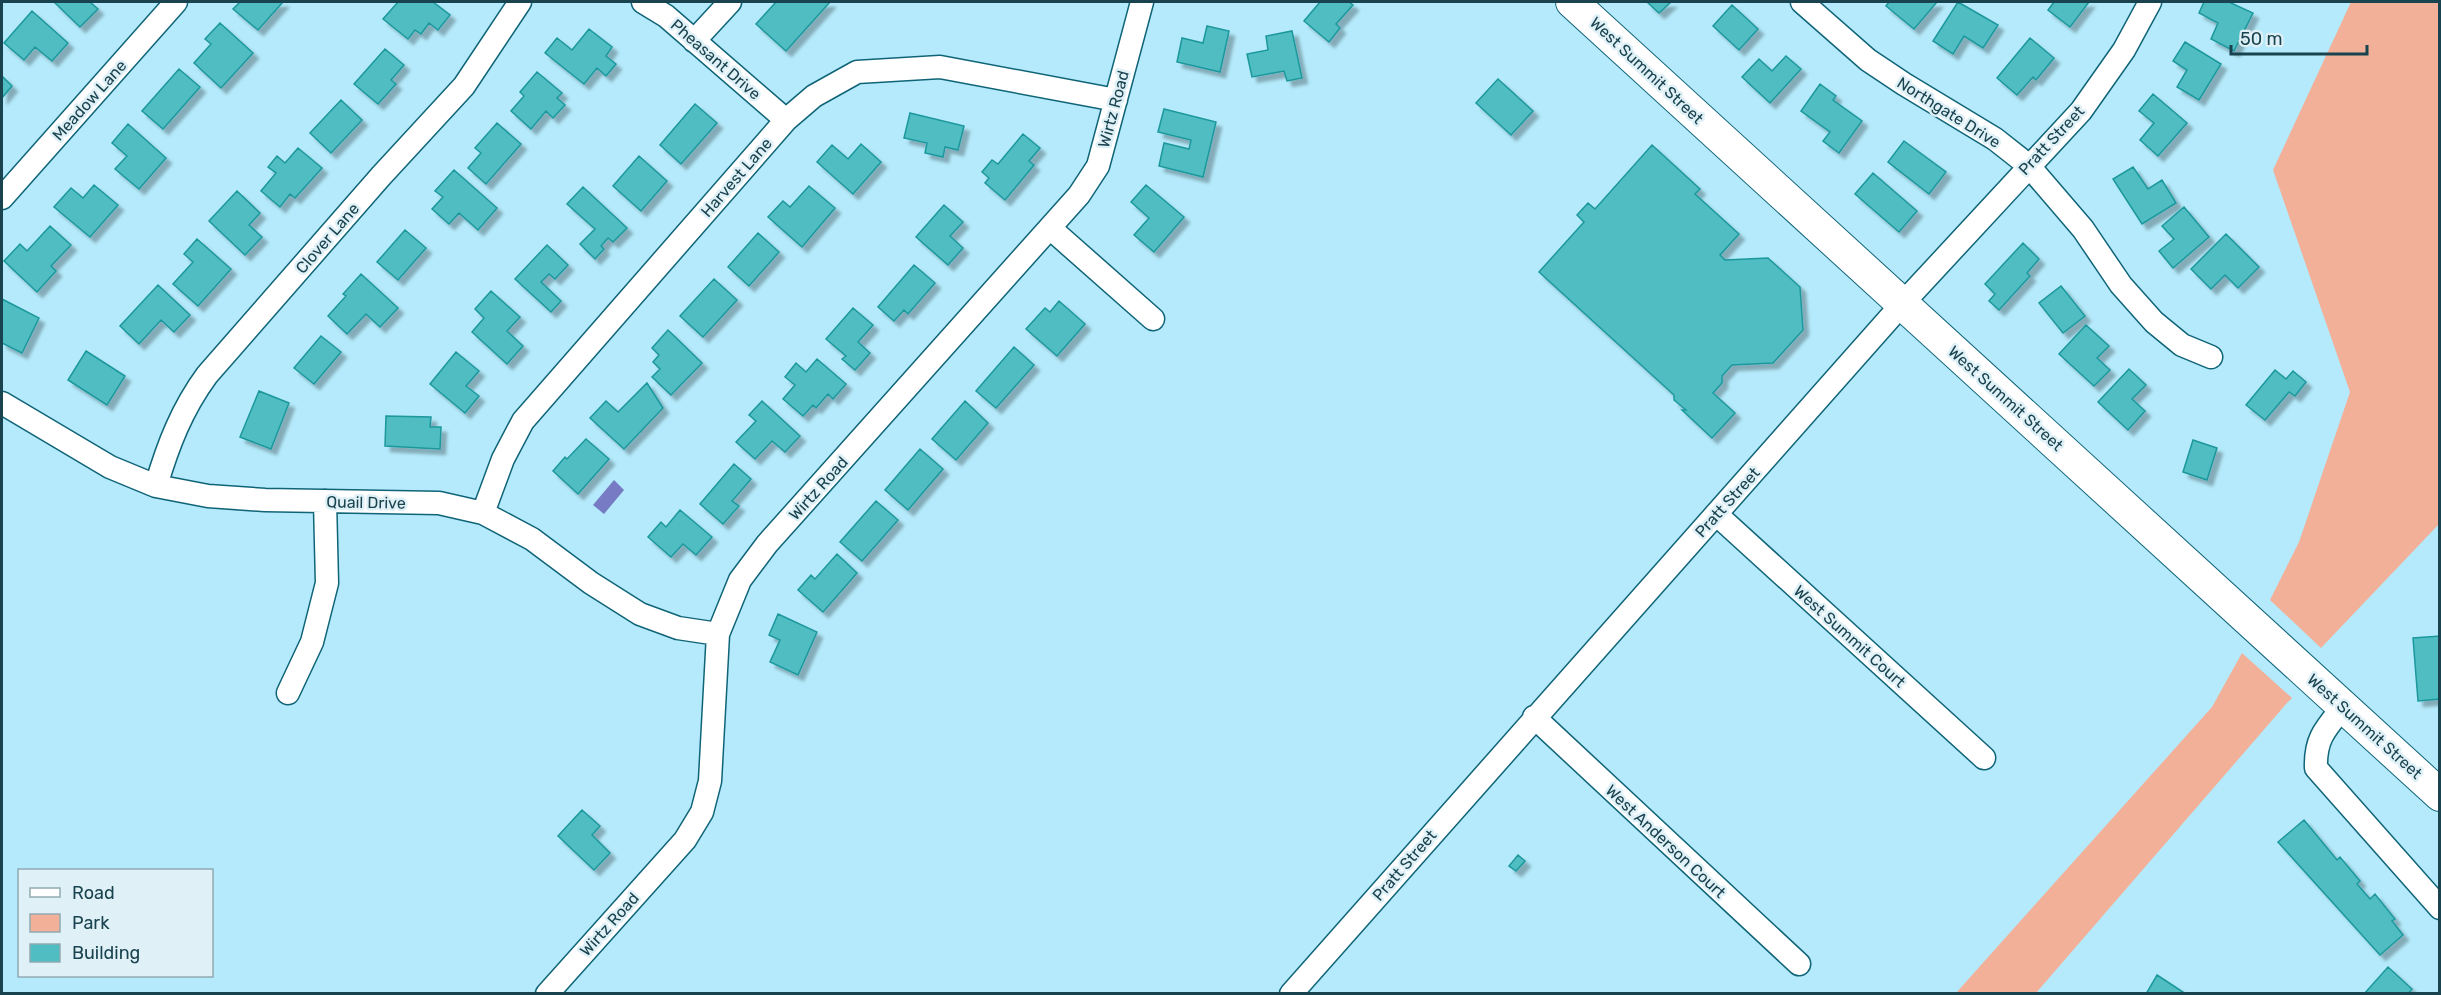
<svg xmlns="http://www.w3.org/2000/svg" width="2441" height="995" font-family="Rubik,sans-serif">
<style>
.green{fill:#f3b099}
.water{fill:#767bc3}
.building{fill:#4fbdc2;stroke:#1c989d;stroke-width:1.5;filter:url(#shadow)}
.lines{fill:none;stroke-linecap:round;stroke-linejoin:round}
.street-casing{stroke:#106478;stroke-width:25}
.secondary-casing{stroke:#106478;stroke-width:34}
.street{stroke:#fff;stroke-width:22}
.secondary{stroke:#fff;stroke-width:32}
.labels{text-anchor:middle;stroke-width:5;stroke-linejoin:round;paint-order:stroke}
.street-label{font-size:16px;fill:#19434f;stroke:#dff0f6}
</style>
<defs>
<filter id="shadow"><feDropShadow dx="5.5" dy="5.5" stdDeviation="1.5" flood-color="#0004"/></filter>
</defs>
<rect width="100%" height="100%" fill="#b4eafb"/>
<path class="green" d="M2351,2h88l1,521 -119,125 -51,-48 29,-58 51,-150 -77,-222z
M2242,653l50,45 -5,5 -251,290h-80l256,-286z"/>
<path class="water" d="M614,480l10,10 -20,24 -11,-9z"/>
<path class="building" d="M57,2h33l8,7 -18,18 -25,-24z
M240,2h43l-25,28 -25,-21z
M398,2h35l17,13 -12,15 -9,-7 -8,11 -6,-4 -7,9 -25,-20z
M776,2h54l-44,49 -30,-27z
M1320,2h29l4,3 -17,19 4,4 -11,14 -25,-21z
M1647,2h24l-12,11z
M1889,2h48l-23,27 -28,-23z
M1958,2l40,23 -15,23 -19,-12 -11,18 -20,-13z
M2054,2h35l-19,25 -22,-17z
M2204,2h25l24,11 -19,38 -23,-12 7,-16 -19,-10z
M1732,5l26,24 -19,21 -26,-24z
M32,11l36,32 -16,18 -17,-14 -11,13 -20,-17z
M220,23l33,30 -32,35 -27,-25 17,-19 -6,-5z
M1207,26l22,5 -9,41 -43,-10 5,-24 21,5z
M589,29l23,18 -6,9 10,8 -10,12 -9,-8 -13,16 -39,-31 12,-15 15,12z
M1292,31l10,47 -15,3 -3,-10 -32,6 -5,-23 21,-4 -2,-14z
M2030,38l24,20 -18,22 -3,-3 -16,18 -20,-17z
M2185,42l36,22 -22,36 -22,-13 10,-17 -14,-9z
M385,49l19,16 -13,15 5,4 -18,20 -24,-20z
M1786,56l15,13 -31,34 -28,-26 17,-18 13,12z
M179,69l21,18 -37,42 -21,-18z
M537,72l25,21 -5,5 8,7 -12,13 -7,-7 -15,18 -20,-18 13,-15 -4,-4z
M2,76l10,10 -10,12z
M1498,79l35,32 -22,24 -35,-32z
M1820,84l16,12 -3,4 29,21 -23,32 -16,-12 7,-9 -29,-21z
M2153,94l34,29 -29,33 -18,-16 14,-17 -15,-12z
M341,100l21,20 -31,33 -21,-20z
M695,104l22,19 -36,41 -21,-19z
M1164,109l52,13 -13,55 -44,-11 5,-23 25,6 2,-9 -33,-8z
M910,113l54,13 -6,24 -13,-3 -2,10 -18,-4 2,-10 -23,-5z
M497,123l24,21 -35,40 -18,-16 13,-15 -6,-5z
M128,124l38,34 -27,31 -24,-20 12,-13 -15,-13z
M1023,134l17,14 -11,13 5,4 -29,35 -20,-17 4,-5 -7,-6 10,-12 6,4z
M1904,141l42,31 -17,22 -41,-32z
M861,144l20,18 -28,32 -36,-32 15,-17 16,14z
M1652,145l48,44 -5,5 44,40 -19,21 5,5 43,-2 32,29 3,43 -30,33 -41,2 -10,11v7l-9,10 22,20 -23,25 -30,-28h4l-12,-10v-5l-135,-123 45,-50 -7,-7 11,-12 7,6z
M298,148l24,20 -27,30 -5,-4 -10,13 -19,-16 15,-18 -8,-6 9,-11 8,7z
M639,156l28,25 -26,30 -28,-25z
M2133,167l15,22 14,-9 14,23 -34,21 -29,-45z
M454,170l43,38 -19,22 -19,-17 -10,11 -17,-15 11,-12 -8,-6z
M1873,173l44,38 -18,21 -44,-38z
M94,185l24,20 -28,32 -36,-30 17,-19 12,10z
M1146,185l38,32 -30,35 -20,-17 15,-17 -18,-16z
M809,186l26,22 -33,39 -34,-30 15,-16 7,6z
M583,187l44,41 -14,14 -5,-4 -7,8 3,3 -9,10 -15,-15 15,-15 -28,-25z
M237,191l23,22 -11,12 13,12 -17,18 -36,-34z
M944,205l19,17 -13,14 13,12 -15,17 -32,-28z
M2184,207l25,30 -36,31 -14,-17 15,-12 -12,-13z
M50,226l21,19 -20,21 5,5 -19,21 -33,-31 16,-17 7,7z
M405,230l21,18 -28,32 -21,-18z
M758,233l21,19 -30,34 -21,-19z
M2226,234l33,33 -21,21 -13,-13 -14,14 -20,-20z
M197,239l34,30 -33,37 -25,-22 20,-22 -9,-8z
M2023,243l16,16 -12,14 3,3 -31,34 -10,-9 6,-7 -10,-10z
M547,245l21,20 -13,14 -6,-5 -8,8 20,19 -10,11 -36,-33z
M914,265l21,18 -27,31 -4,-4 -10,11 -16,-14z
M361,274l37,34 -18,19 -14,-13 -19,20 -19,-18 18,-20 -3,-2z
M714,279l23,21 -34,37 -23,-21z
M158,285l32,30 -16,17 -13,-12 -22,24 -19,-18z
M2061,286l24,30 -22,17 -24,-30z
M491,291l29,26 -13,14 16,15 -16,18 -35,-32 12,-14 -9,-9z
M2,299l37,19 -17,35 -20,-10z
M1059,301l26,23 -28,32 -31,-27 19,-21 5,4z
M853,308l20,17 -15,17 12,11 -15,17 -13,-11 4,-3 -20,-17z
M2086,325l23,21 -12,12 13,12 -16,16 -35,-32z
M668,330l34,33 -31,32 -19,-18 8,-8 -7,-7 6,-7 -7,-7z
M321,336l20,16 -27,32 -20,-16z
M1014,347l20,18 -38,43 -20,-17z
M86,351l39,25 -18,29 -39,-25z
M456,352l23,19 -13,15 13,10 -14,17 -35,-29z
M817,359l29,25 -13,15 -5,-5 -12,14 -3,-3 -10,11 -20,-17 12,-14 -10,-8 11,-14 10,9z
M2129,369l17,16 -14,14 13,12 -17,19 -30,-28z
M2275,370l11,9 7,-8 13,11 -11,14 -6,-4 -24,28 -19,-15z
M647,383l16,25 -39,41 -34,-31 16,-17 12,11z
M259,391l30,12 -18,46 -31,-12z
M762,401l38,35 -15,16 -13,-11 -17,18 -19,-17 20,-21 -7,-6z
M965,401l23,22 -32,37 -24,-21z
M386,416l45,1 -1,10h11l-1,22 -55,-3z
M586,439l23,20 -31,35 -25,-23 12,-14 2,2z
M2193,440l24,8 -10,32 -24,-8z
M920,449l23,20 -35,41 -23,-20z
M734,464l17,15 -19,22 7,5 -16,18 -23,-20z
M876,501l22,19 -36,41 -22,-19z
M680,510l32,27 -16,18 -13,-11 -12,13 -23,-20 13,-15 5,5z
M837,554l20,19 -34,39 -25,-22 13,-15 4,4z
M778,614l39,18 -19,43 -28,-13 10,-22 -11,-5z
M2440,636v63l-22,2 -5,-63z
M582,810l18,16 -8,9 18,18 -16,17 -36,-34z
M2304,820l33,40 3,-3 20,24 -3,3 13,15 5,-5 20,25 -3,2 11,14 -23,20 -102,-113z
M1518,855l7,6 -9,10 -7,-5z
M2388,967l24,22 -4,5h-44z
M2157,975l29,19h-40z"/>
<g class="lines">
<defs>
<path id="street" d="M643,2l23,14 120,104
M1802,2l66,58 36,24 91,55 33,26 55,64 38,56 33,37 28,23 29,12
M694,41l36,-39
M2,198l174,-196
M1050,228l103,91
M2,403l108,64 46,19 52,10 57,4 174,3 44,10 49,26 59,44 49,31 38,14 40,6
M156,486c12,-41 26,-77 51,-111l174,-199 83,-90 56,-84
M483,513l20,-54 20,-38 263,-301 28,-24 43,-24 83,-5 176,33
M1716,514l268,244
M288,693l24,-51 15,-59 -2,-82
M2343,707c-18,22 -28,32 -27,61l124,140
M1534,717l265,247
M547,994l138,-154 17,-28 8,-31 8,-147 22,-54 27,-36 312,-349 19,-29 44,-164
M1291,994l612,-691 178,-192 43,-61 26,-48"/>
<path id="secondary" d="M1572,2l868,793"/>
</defs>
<use href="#street" class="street-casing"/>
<use href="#secondary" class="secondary-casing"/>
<use href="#street" class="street"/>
<use href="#secondary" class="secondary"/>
</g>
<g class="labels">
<g class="street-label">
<text transform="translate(716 59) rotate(41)" y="6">Pheasant Drive</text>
<text transform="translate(1647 70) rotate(43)" y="6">West Summit Street</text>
<text transform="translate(89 100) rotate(-48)" y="6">Meadow Lane</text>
<text transform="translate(1113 109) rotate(-75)" y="6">Wirtz Road</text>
<text transform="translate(1949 112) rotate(32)" y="6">Northgate Drive</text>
<text transform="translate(2051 140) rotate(-47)" y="6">Pratt Street</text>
<text transform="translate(736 177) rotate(-49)" y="6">Harvest Lane</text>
<text transform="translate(327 238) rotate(-49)" y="6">Clover Lane</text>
<text transform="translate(2006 398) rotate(42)" y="6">West Summit Street</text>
<text transform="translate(818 488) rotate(-48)" y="6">Wirtz Road</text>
<text transform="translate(366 502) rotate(1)" y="6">Quail Drive</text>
<text transform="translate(1727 502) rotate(-48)" y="6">Pratt Street</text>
<text transform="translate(1850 636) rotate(42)" y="6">West Summit Court</text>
<text transform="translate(2365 726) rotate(42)" y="6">West Summit Street</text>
<text transform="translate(1666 841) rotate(43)" y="6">West Anderson Court</text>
<text transform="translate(1404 865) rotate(-49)" y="6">Pratt Street</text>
<text transform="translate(609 924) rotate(-48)" y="6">Wirtz Road</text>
</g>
</g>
<rect width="2441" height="995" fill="none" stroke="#19434f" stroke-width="6"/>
<rect x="18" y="869" width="195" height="108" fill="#dff0f6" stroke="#90abb3" stroke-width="1.5"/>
<rect x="30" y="888" width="30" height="9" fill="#ffffff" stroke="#90abb3" stroke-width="1.5"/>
<text x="72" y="899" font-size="18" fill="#19434f">Road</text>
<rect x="30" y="914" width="30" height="18" fill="#f3b099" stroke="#90abb3" stroke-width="1.5"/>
<text x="72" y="929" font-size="18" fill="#19434f">Park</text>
<rect x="30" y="944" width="30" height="18" fill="#4fbdc2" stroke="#90abb3" stroke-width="1.5"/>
<text x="72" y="959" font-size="18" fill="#19434f">Building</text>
<path d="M2231 45v9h136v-9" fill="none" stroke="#19434f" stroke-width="3"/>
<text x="2240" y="45" font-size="18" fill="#19434f" stroke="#dff0f6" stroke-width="4.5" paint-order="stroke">50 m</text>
</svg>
